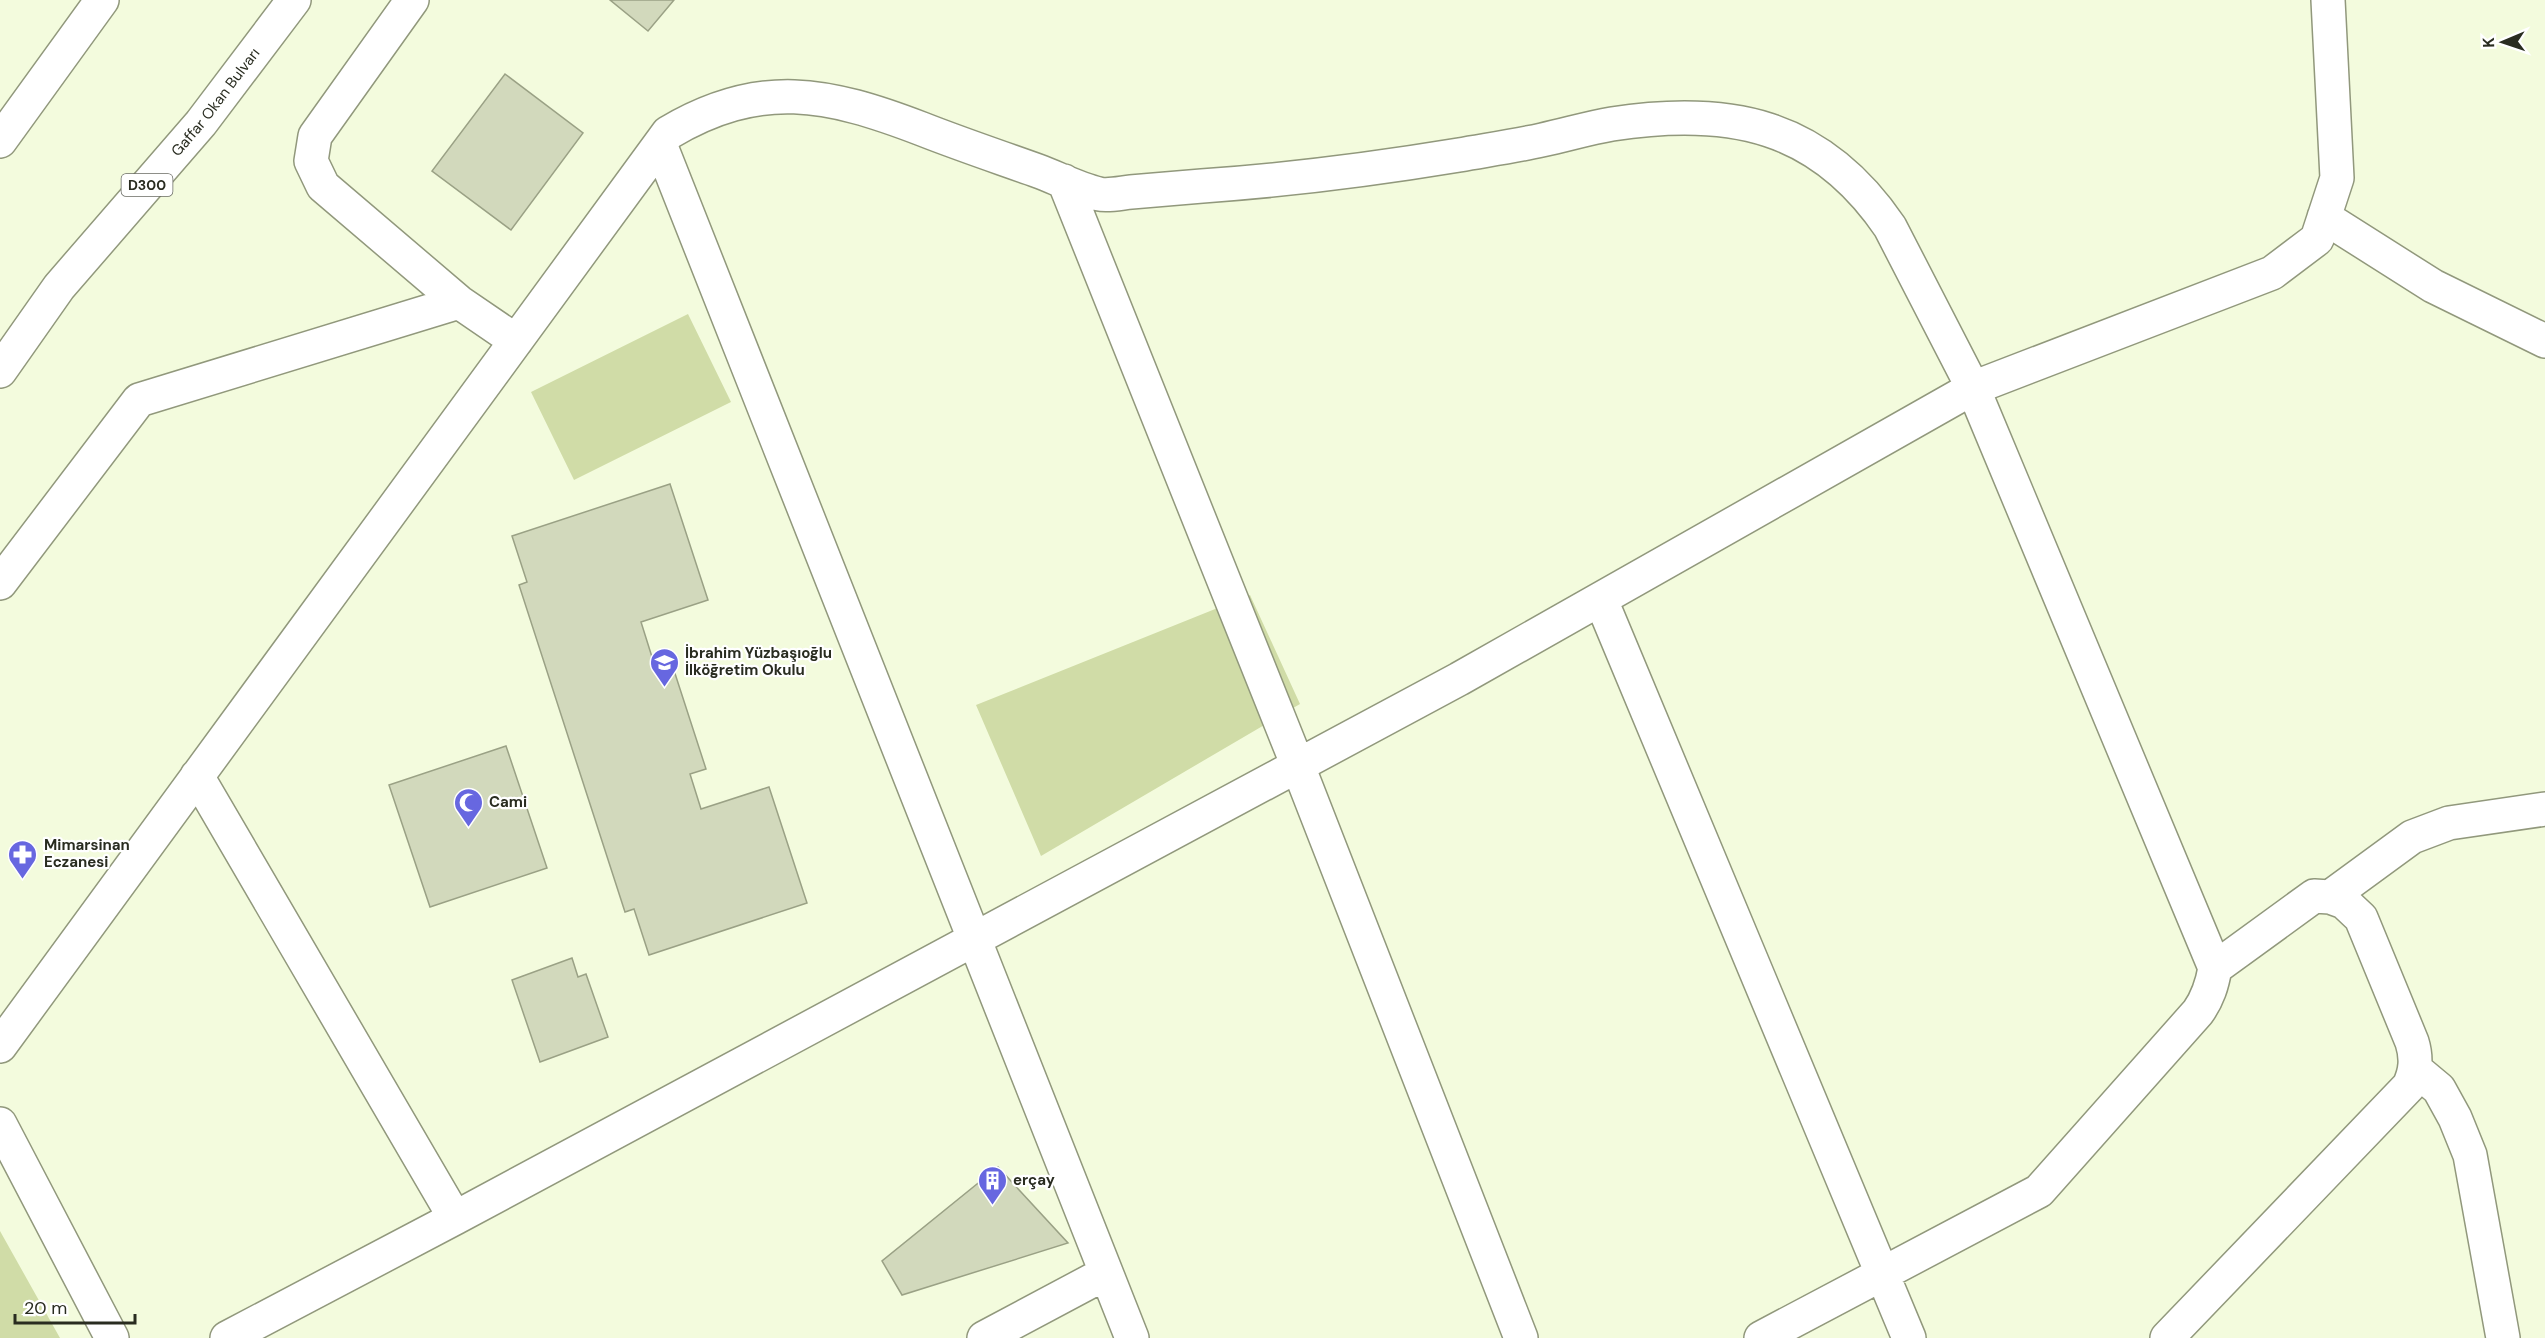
<svg xmlns="http://www.w3.org/2000/svg" width="2545" height="1338" font-family="'DM Sans',sans-serif">
<style>
.green{fill:#d0dca7}
.building{fill:#d2d9bc;stroke:#9aa185;stroke-width:1.5}
.lines{fill:none;stroke-linecap:round;stroke-linejoin:round}
.street-casing{stroke:#91987c;stroke-width:36}
.highway-casing{stroke:#91987c;stroke-width:36}
.street{stroke:#fff;stroke-width:33}
.highway{stroke:#fff;stroke-width:33}
.labels{text-anchor:middle;stroke-width:4.5;stroke-linejoin:round;paint-order:stroke}
.shield{fill:#fff;stroke:#696b63;stroke-width:1.5}
.shield-label{font-size:14px;font-weight:bold;fill:#292c20}
.street-label{font-size:15px;fill:#292c20;stroke:#fff}
.poi-label{font-size:15px;font-weight:bold;fill:#292c20;stroke:#fff;text-anchor:start}
</style>
<rect width="100%" height="100%" fill="#f3fbdd"/>
<path class="green" d="M688,314l43,88 -157,78 -43,-88z
M1250,595l50,109 -259,152 -65,-151z
M0,1231l60,107h-60z"/>
<path class="building" d="M610,0h64l-26,31z
M505,74l78,59 -72,97 -79,-59z
M670,484l38,116 -67,22 11,35 16,-5 38,117 -16,5 11,35 68,-22 38,116 -158,52 -15,-46 -9,3 -106,-327 8,-3 -15,-46z
M506,746l41,122 -117,39 -41,-122z
M572,958l6,19 8,-3 22,63 -68,25 -28,-82z
M998,1167l70,76 -166,52 -20,-34z"/>
<g class="lines">
<defs>
<path id="street" d="M412,0l-97,136 -4,25 12,25 136,116 57,39
M660,144l472,1194
M1064,181l234,585 223,572
M2324,217l109,69 112,55
M0,583l139,-183 320,-98
M1601,600l308,738
M197,776l258,442
M2330,897l82,-60 37,-14 96,-14
M0,1046l668,-913c92,-55 160,-40 254,-4 38,15 77,28 116,42 19,7 40,18 61,23 9,2 22,-1 32,-2 23,-2 47,-4 71,-6 86,-6 172,-17 257,-31 28,-5 56,-9 83,-15 24,-5 46,-12 70,-16 118,-18 208,0 278,103l83,161 242,580c-3,17 -7,30 -17,44l-159,179 -278,147
M2415,1069l24,20 16,29 15,37 33,183
M0,1124l112,214
M227,1338l228,-120 1004,-539 514,-291 299,-115 45,-34 20,-61 -9,-178
M984,1338l122,-65
M2167,1338l242,-252c7,-15 8,-28 3,-44l-51,-124 -17,-16 -14,-5 -16,-1 -99,72"/>
<g id="highway">
<path d="M0,141l102,-141"/>
<path id="s1" d="M0,371l59,-84 142,-164 93,-123"/>
</g>
</defs>
<use href="#street" class="street-casing"/>
<use href="#highway" class="highway-casing"/>
<use href="#street" class="street"/>
<use href="#highway" class="highway"/>
</g>
<defs>
<symbol id="school-pin" viewBox="-11 -11 22 30"><path d="M0 17L-7.5 6A9.5 9.5 0 1 1 7.5 6Z" fill="#6767e0" stroke="#fff"/><path d="M0-5L7-2L0 1L-7-2ZM-4 1L0 2.5L4 1V4Q0 6-4 4Z" fill="#fff"/></symbol>
<symbol id="mosque-pin" viewBox="-11 -11 22 30"><path d="M0 17L-7.5 6A9.5 9.5 0 1 1 7.5 6Z" fill="#6767e0" stroke="#fff"/><path d="M3.5-4.9A6 6 0 1 0 3.5 4.9A5 5 0 1 1 3.5-4.9Z" fill="#fff"/></symbol>
<symbol id="pharmacy-pin" viewBox="-11 -11 22 30"><path d="M0 17L-7.5 6A9.5 9.5 0 1 1 7.5 6Z" fill="#6767e0" stroke="#fff"/><path d="M-2-6h4v4h4v4h-4v4h-4v-4h-4v-4h4Z" fill="#fff"/></symbol>
<symbol id="building-pin" viewBox="-11 -11 22 30"><path d="M0 17L-7.5 6A9.5 9.5 0 1 1 7.5 6Z" fill="#6767e0" stroke="#fff"/><path d="M-4-6H4V6H1V3H-1V6H-4ZM-2.5-4.3h1.7v1.8h-1.7ZM.8-4.3h1.7v1.8H.8ZM-2.5-1h1.7V.8h-1.7ZM.8-1h1.7V.8H.8Z" fill="#fff"/></symbol>
</defs>
<g fill-rule="evenodd">
<use href="#school-pin" x="648" y="646" width="33" height="45"/>
<use href="#mosque-pin" x="452" y="786" width="33" height="45"/>
<use href="#pharmacy-pin" x="6" y="838" width="33" height="45"/>
<use href="#building-pin" x="976" y="1164" width="33" height="45"/>
</g>
<g class="labels">
<rect class="shield" x="121.5" y="174" width="51" height="22" rx="4.5"/>
<g class="shield-label">
<text x="147" y="190">D300</text>
</g>
<g class="street-label">
<text dy="5" stroke="none"><textPath href="#s1" startOffset="345">Gaffar Okan Bulvarı</textPath></text>
</g>
<g class="poi-label">
<text x="685" y="658">İbrahim Yüzbaşıoğlu<tspan x="685" dy="17">İlköğretim Okulu</tspan></text>
<text x="489" y="807">Cami</text>
<text x="44" y="850">Mimarsinan<tspan x="44" dy="17">Eczanesi</tspan></text>
<text x="1013" y="1185">erçay</text>
</g>
</g>
<g transform="translate(2503 42) rotate(268)" stroke="#ffffff" stroke-width="4.5" paint-order="stroke">
<path d="M0-4.5L10 22L0 15L-10 22Z" fill="#292c20"/>
<text y="-9" font-size="16" font-weight="bold" text-anchor="middle" fill="#292c20">K</text>
</g>
<path d="M15 1314v9h120v-9" fill="none" stroke="#292c20" stroke-width="3"/>
<text x="24" y="1314" font-size="18" fill="#292c20" stroke="#ffffff" stroke-width="4.5" paint-order="stroke">20 m</text>
</svg>
